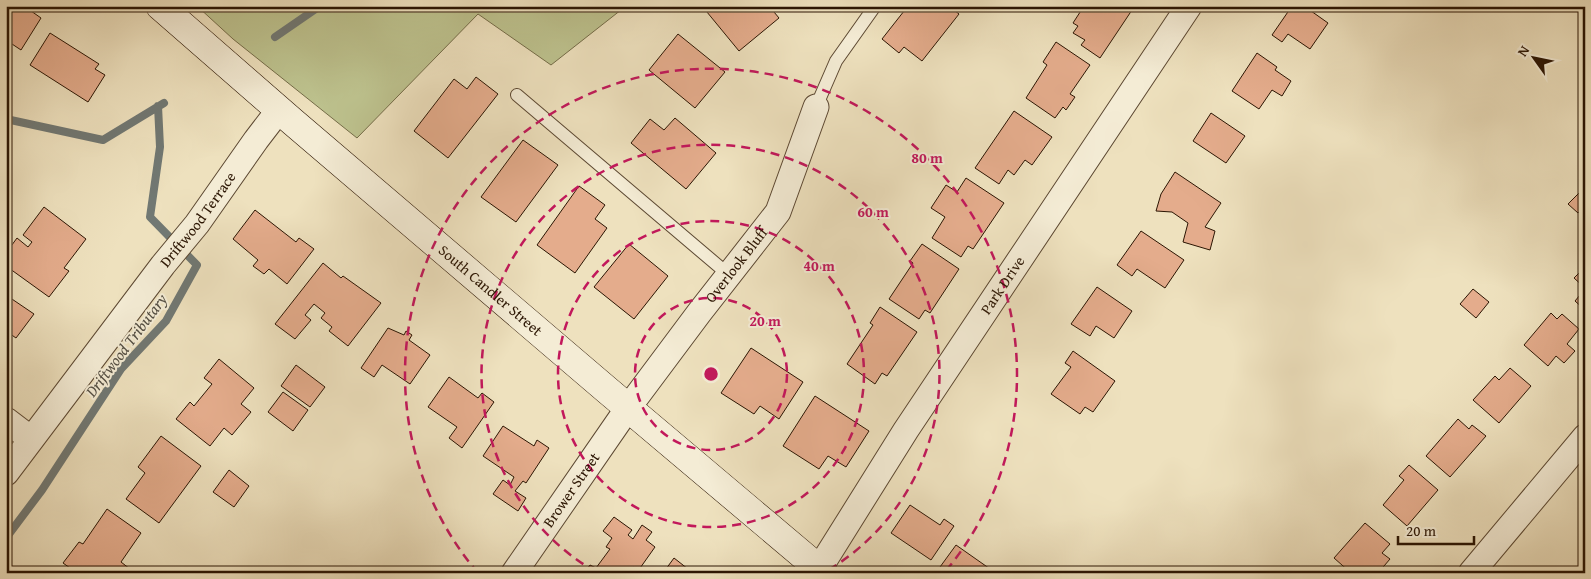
<svg xmlns="http://www.w3.org/2000/svg" width="1591" height="579" font-family="'Gentium Book Plus',serif">
<style>
.green{fill:#bdc28e;stroke:#746c48}
.lines{fill:none;stroke-linecap:round;stroke-linejoin:round}
.stream{stroke:#717873;stroke-width:8}
.building{fill:#e4ac8c;stroke:#2b1503}
.lane-casing{stroke:#5c4832;stroke-width:14}
.street-casing{stroke:#5c4832;stroke-width:27}
.secondary-casing{stroke:#2b1503;stroke-width:29}
.lane{stroke:#f4ecd5;stroke-width:12}
.street{stroke:#f4ecd5;stroke-width:25}
.secondary{stroke:#f4ecd5;stroke-width:28}
.ring{fill:none;stroke:#c2185b;stroke-width:2.5;stroke-dasharray:9 6}
.labels{text-anchor:middle;stroke-width:4;stroke-linejoin:round;paint-order:stroke}
.street-label{font-size:15px;fill:#2b1503;stroke:#f4ecd5}
.water-label{font-size:16px;font-style:italic;fill:#544f44;stroke:#f4ecd5}
.centre{fill:#c2185b;stroke:#f4ecd5;stroke-width:2.5}
.ring-label{font-size:15px;text-anchor:middle;font-weight:bold;fill:#c2185b;stroke:#f4ecd5;stroke-width:4;stroke-linejoin:round;paint-order:stroke}
</style>
<rect width="100%" height="100%" fill="#eee1be"/>
<filter id="stains"><feTurbulence type="fractalNoise" baseFrequency=".004" numOctaves="4"/><feColorMatrix values="0 0 0 0 .2 0 0 0 0 .09 0 0 0 0 .02 0 0 0 .5 -.17"/></filter>
<radialGradient id="worn" r=".72"><stop offset=".6" stop-color="#630" stop-opacity="0"/><stop offset="1" stop-color="#630" stop-opacity=".3"/></radialGradient>
<path class="green" d="M197,6h429l-75,59 -73,-51 -121,124 -124,-99z"/>
<g class="lines">
<path class="stream" d="M275,37l45,-31
M6,119l97,21 61,-37
M6,538l36,-48 79,-121 45,-48 31,-56 -47,-48 10,-70 -2,-41"/>
</g>
<path class="building" d="M6,6h18l17,12 -20,32 -15,-10z
M702,6h67l10,12 -40,33z
M817,6h29v4z
M908,6h41l10,8 -37,47 -18,-14 -5,6 -17,-14z
M1084,6h43l5,4 -32,48 -19,-13 4,-5 -12,-7 5,-7 -5,-3z
M1292,6h12l24,17 -18,26 -22,-15 -6,8 -10,-7z
M50,33l49,31 -4,5 10,6 -17,27 -58,-37z
M678,34l47,38 -30,36 -46,-38z
M1056,42l34,23 -20,29 5,3 -9,13 -3,-3 -8,11 -29,-20 21,-33 -4,-3z
M1257,53l20,14 -2,3 16,11 -9,15 -10,-6 -13,19 -27,-18z
M476,77l22,17 -50,64 -34,-27 40,-52 13,10z
M1014,111l38,26 -20,28 -7,-5 -11,15 -6,-5 -9,14 -24,-16z
M1211,113l34,23 -19,27 -33,-22z
M675,118l41,35 -30,36 -55,-46 19,-24 14,11z
M523,140l35,25 -42,57 -35,-25z
M1175,172l46,31 -16,24 10,4 -5,19 -27,-8 5,-19 -16,-11 -16,-1 5,-17z
M966,178l38,25 -31,46 -5,-3 -7,11 -29,-19 13,-21 -14,-9 15,-23 11,7z
M579,186l26,19 -10,14 12,9 -32,45 -38,-28z
M1580,192l5,4v10l-7,7 -10,-9z
M44,207l42,32 -22,29 5,3 -20,26 -43,-31v-13l11,-15 11,9 4,-5 -9,-7z
M255,210l41,32 3,-4 15,11 -27,35 -18,-15 -5,5 -11,-8 5,-6 -25,-21z
M1141,231l43,29 -19,28 -28,-19 -5,7 -15,-11z
M629,244l39,32 -34,43 -40,-32z
M922,244l37,25 -29,44 -5,-3 -6,9 -30,-20 24,-36 -3,-2z
M323,263l18,15 2,-2 38,27 -33,43 -19,-15 3,-4 -11,-9 4,-5 -11,-9 -9,11 6,5 -16,19 -20,-15z
M1585,267v21l-11,-10z
M1097,287l35,24 -18,27 -18,-12 -6,10 -19,-12z
M1473,289l16,13 -13,16 -16,-14z
M1585,289v21l-10,-9z
M6,295l28,19 -18,24 -10,-7z
M880,307l37,25 -30,44 -5,-3 -7,11 -28,-20 26,-39 -3,-2z
M1551,313l6,6 5,-5 17,15 -12,15 8,7 -11,12 -8,-7 -8,10 -24,-21z
M388,328l16,7 2,-4 6,4 -3,5 21,15 -20,29 -28,-19 -8,12 -13,-9z
M751,348l52,34 -24,37 -19,-13 -6,8 -33,-21z
M1073,351l42,30 -22,31 -8,-5 -5,7 -29,-20 20,-27 -6,-4z
M219,359l35,29 -13,16 10,8 -19,23 -8,-7 -14,18 -34,-27 14,-17 4,4 18,-22 -8,-6z
M296,365l29,22 -15,20 -29,-21z
M1510,368l21,18 -32,37 -26,-23 22,-24 4,4z
M449,377l29,21 4,-5 12,9 -32,46 -13,-10 8,-11 -29,-20z
M283,392l25,18 -15,21 -25,-19z
M815,396l54,35 -23,36 -18,-11 -9,13 -36,-23z
M1458,419l11,10 3,-4 14,11 -36,41 -24,-21z
M503,426l31,20 3,-6 12,8 -23,35 -3,-2 -8,10 11,7 -8,13 -25,-17 10,-14 7,5 4,-8 -31,-21z
M161,436l40,30 -42,57 -33,-24 19,-26 -7,-6z
M1409,465l29,25 -31,36 -24,-21 21,-25 -5,-4z
M229,470l20,16 -15,21 -21,-15z
M910,505l30,20 4,-6 10,7 -23,34 -40,-27z
M107,509l34,24 -20,29 9,7 -3,4h-50l-14,-10 16,-21 4,2z
M614,517l18,13 -4,5 5,4 9,-14 10,7 -6,8 9,7 -17,24 -5,-4 -4,6h-45l6,-8 6,3 14,-19 -4,-2 6,-9 -9,-7z
M1365,523l25,21 -8,9 8,6 -12,14 -7,-5 -4,5h-16l-17,-15z
M956,545l37,26 -2,2h-42l-9,-6z
M674,558l14,11 -2,4h-23z"/>
<g class="lines">
<defs>
<path id="lane" d="M517,95l212,180
M816,107l20,-46 39,-55"/>
<g id="street">
<path d="M6,420l25,19"/>
<path id="s1" d="M6,473l157,-208 34,-41 59,-84 23,-30"/>
<path id="s2" d="M819,569l87,-139 283,-424"/>
<path id="s3" d="M514,573l114,-165 71,-95 79,-101 38,-105"/>
<path d="M1471,573l114,-136"/>
</g>
<g id="secondary">
<path id="s4" d="M160,6l133,116 314,268 217,183"/>
</g>
</defs>
<use href="#lane" class="lane-casing"/>
<use href="#street" class="street-casing"/>
<use href="#secondary" class="secondary-casing"/>
<use href="#lane" class="lane"/>
<use href="#street" class="street"/>
<use href="#secondary" class="secondary"/>
</g>
<g class="ring">
<circle cx="711" cy="374" r="76"/>
<circle cx="711" cy="374" r="153"/>
<path d="M596 572A229 229 0 1 1 825 572"/>
<path d="M478 573A306 306 0 1 1 944 573"/>
</g>
<g class="labels">
<g class="street-label">
<text dy="5" stroke="none"><textPath href="#s1" startOffset="318">Driftwood Terrace</textPath></text>
<text dy="5" stroke="none"><textPath href="#s3" startOffset="380">Overlook Bluff</textPath></text>
<text dy="5" stroke="none"><textPath href="#s2" startOffset="338">Park Drive</textPath></text>
<text dy="5" stroke="none"><textPath href="#s4" startOffset="436">South Candler Street</textPath></text>
<text dy="5" stroke="none"><textPath href="#s3" startOffset="101">Brower Street</textPath></text>
</g>
<g class="water-label">
<text transform="translate(126 345) rotate(-53)" y="6">Driftwood Tributary</text>
</g>
</g>
<circle cx="711" cy="374" r="8" class="centre"/>
<g class="ring-label">
<text x="927" y="163">80 m</text>
<text x="873" y="217">60 m</text>
<text x="819" y="271">40 m</text>
<text x="765" y="326">20 m</text>
</g>
<rect width="1591" height="579" fill="none" stroke="#eee1be" stroke-width="25"/>
<rect x="8" y="8" width="1576" height="564" fill="none" stroke="#2b1503" stroke-width="2.5"/>
<rect x="12" y="12" width="1566" height="554" fill="none" stroke="#2b1503"/>
<g transform="translate(1534 58) rotate(303)" stroke="#f4ecd5" stroke-width="4" paint-order="stroke">
<path d="M0-4L9 19L0 12L-9 19Z" fill="#2b1503"/>
<text y="-8" font-size="14" font-weight="bold" text-anchor="middle" fill="#2b1503">N</text>
</g>
<path d="M1398 536v8h76v-8" fill="none" stroke="#2b1503" stroke-width="2.5"/>
<text x="1406" y="536" font-size="15" fill="#2b1503" stroke="#f4ecd5" stroke-width="4" paint-order="stroke">20 m</text>
<rect width="100%" height="100%" filter="url(#stains)"/>
<rect width="100%" height="100%" fill="url(#worn)"/>
</svg>
